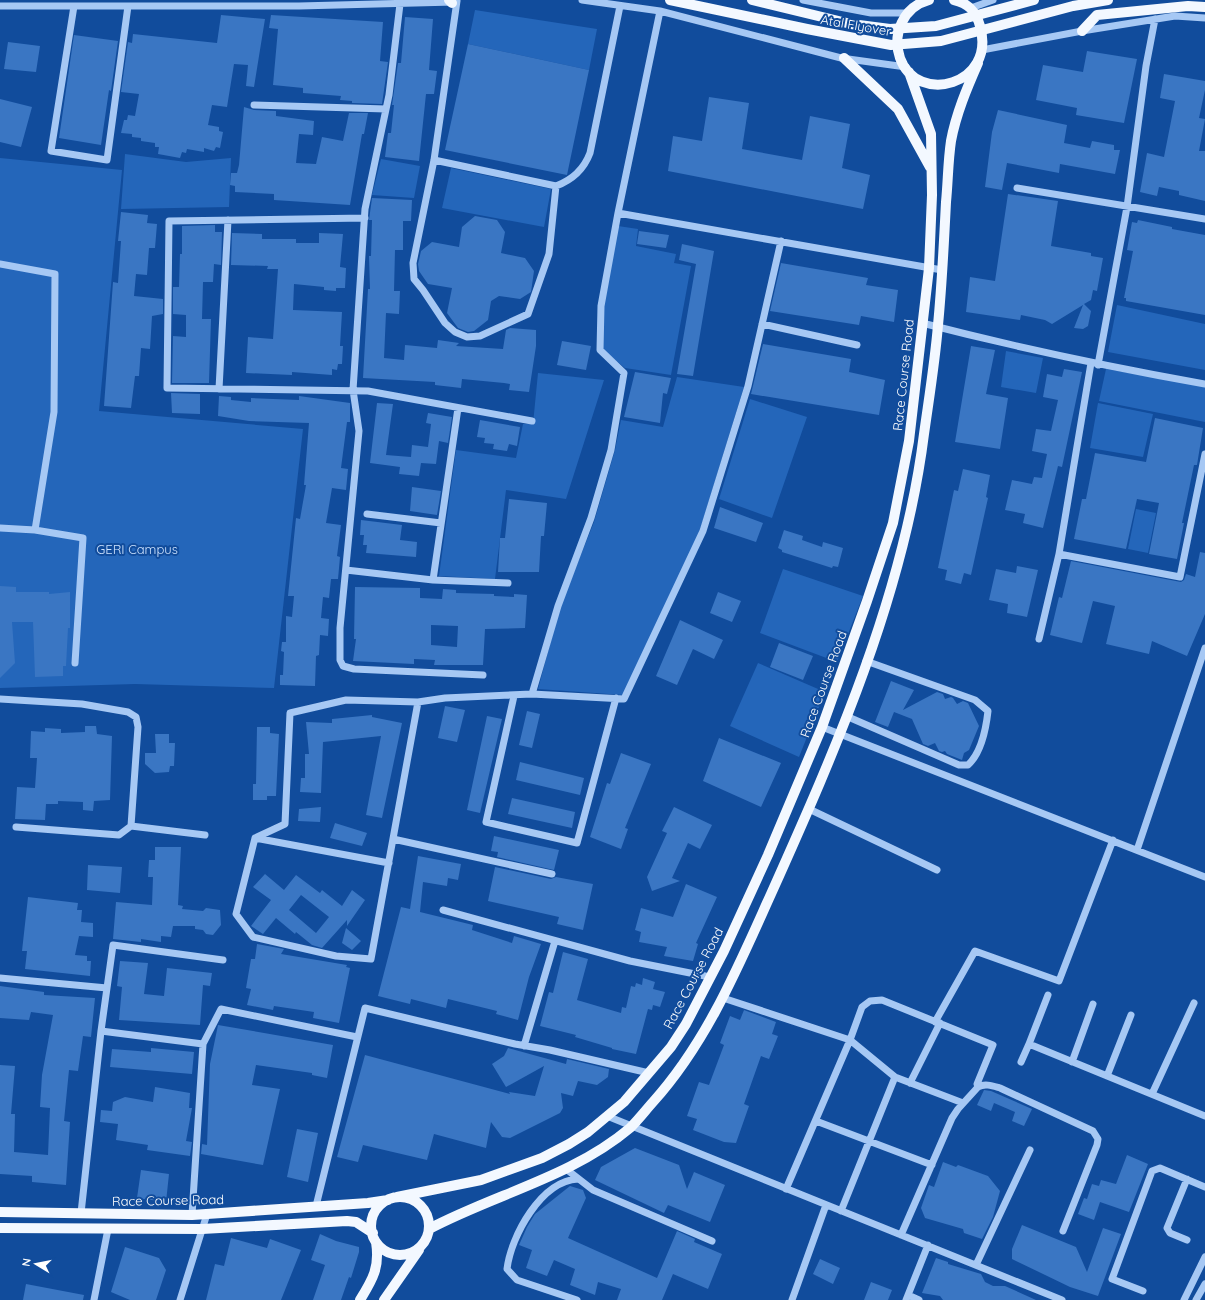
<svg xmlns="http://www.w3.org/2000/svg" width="1205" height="1300" font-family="Quicksand,sans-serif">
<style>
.green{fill:#2466ba}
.building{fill:#3a76c3;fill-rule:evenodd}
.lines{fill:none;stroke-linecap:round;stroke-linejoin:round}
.minor{stroke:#a6c8f4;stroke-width:7}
.major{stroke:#f3f8ff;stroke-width:10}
.major-bridge{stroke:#f3f8ff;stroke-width:10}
.labels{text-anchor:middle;stroke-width:4;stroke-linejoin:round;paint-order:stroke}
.street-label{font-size:13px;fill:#fff;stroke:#114c9c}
.park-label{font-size:13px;fill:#cee3fe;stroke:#114c9c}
</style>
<rect width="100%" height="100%" fill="#114c9c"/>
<path class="green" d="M475,10l122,19 -8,41 -121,-26z
M125,154l61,8 45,-4 -2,49 -108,2z
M0,158l122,12 -23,241 204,18 -29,259 -139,-4 -135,4z
M381,159l39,7 -6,32 -42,-3z
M451,168l100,21 -7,38 -102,-19z
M618,226l20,3 -2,17 40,8 -2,9 17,3 -20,109 -46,-7 -23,-19 1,-42z
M1117,305l88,19v46l-97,-18z
M1006,351l37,7 -7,35 -35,-6z
M1106,369l99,17v36l-106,-21z
M538,373l66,7 -38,119 -60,-9 -11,89 -56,-3 17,-126 60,8 7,-34h10z
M677,377l67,10 -45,146 -76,162 -85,-6 22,-82 34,-85 21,-72 6,-30 42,7z
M750,399l57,18 -35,101 -53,-19z
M1098,403l55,11 -10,43 -53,-9z
M1136,509l20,4 -8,40 -20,-4z
M783,569l80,27 -26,66 -77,-29z
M758,663l67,29 -26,65 -69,-31z"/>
<path class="building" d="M221,15l44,4 -11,68 -8,-1 2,-21 -14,-1 -7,43 -15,-2 -4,20 11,2v4l4,1 -3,16 -4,-1 -2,4 -10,-3v4l-17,-3 -1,4 -4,-1 -2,6 -22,-4 1,-7h-4v-4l-14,-2v-3l-9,-1v-3l-11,-1 3,-13h3l1,-5 7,1 4,-22 -18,-2 7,-50 4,1 1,-9 84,9z
M271,15l112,7 -3,39 8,1 -6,42 -30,-1v-2l-12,-1 1,-4 -38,-3v-5l-30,-3 5,-56 -9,-1z
M405,17l28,2 -4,51 8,1 -3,23h-8l-7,67 -34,-4 3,-24h3l3,-28h-2l6,-42h3z
M74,35l44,6 -7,50 -2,-1 -8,55 -42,-7z
M8,42l32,4 -4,26 -32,-3z
M468,44l121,26 -22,105 -122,-25z
M1087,51l50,8 -13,64 -48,-8 1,-7 -41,-8 7,-35 40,7z
M1164,74l41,7v9l-6,28 6,1 -6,32h6v50l-26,-6v-4l-20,-4 -2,9 -17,-4 7,-39 17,4 11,-56 -15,-3z
M709,97l40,6 -7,46 60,11 8,-44 40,8 -8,44 28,7 -7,34 -195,-38 5,-35 29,5z
M0,99l32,8 -11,40 -21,-5z
M244,107l10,3 22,1v5l38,5 -1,14 -14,-1 -3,29 20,1 6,-27 21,4 6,-28h19l-4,21h-2l-12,71 -76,-5v-6l-39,-2v-6l-5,-1 1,-12h6l2,-8z
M998,110l69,15 -3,18 26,5 2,-7 22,4v5h6l-5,24 -55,-10 -1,9 -52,-10 -5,27 -17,-3 7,-55z
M1008,194l50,7 -7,45 40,7v3l12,2 -6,33 -4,-1 -2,10 -7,4 7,7 -3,15 -5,3 -9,-1 9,-23 -31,19 -7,-4 -24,-5 -1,5 -54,-8 4,-35 25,4z
M372,198l40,2 -1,21h-8v29h-8l-1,41h6l-1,23 -13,-1 -2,45 20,2 1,-15 32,3 1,-8 21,3 -3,3 47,3 3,-19 4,-2 26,2v16l-7,46 -20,-2 1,-6 -6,-1 -42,-4 -1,9 -26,-3v-3l-72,-4 5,-89h2l-1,-33h2l1,-36h-3z
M121,212l27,3 -1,8 10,1 -2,24h-6l-2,27 -11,-1 -2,22 29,3v15l-11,2 -2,33 -9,-1 -2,28h-4l-4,32 -27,-2 9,-124 5,1 3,-42h-3z
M475,216l22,4 8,12 -4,21 24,5 9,13 -3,21 -11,7 -21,-3 -8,5 -3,19 -14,11 -6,1 -10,-4 -11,-15 5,-25 -24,-4 -9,-13 -1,-7 3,-13 11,-9 27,5 3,-20z
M1138,220l34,7v2l33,6v80l-79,-14v-3h-2l9,-47 -6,-1 5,-28 5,1z
M215,225v7h7l-1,33 -7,-1 -1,18h-10l-1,37h9l-2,64h-37l1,-47 13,1v-22l-13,-1v-27h6l1,-33h2v-28z
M639,231l30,4 -3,13 -29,-4z
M232,233l30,1v5h34v4h23v-10l24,1 -3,33 6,1 -1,20h-9v3l-12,-1v-3l-30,-3 -1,26 49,2 -2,34h3l-1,18h-4l-1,6 -5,-1v6l-40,-3v3l-46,-2 2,-36 25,2 5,-70h-11l1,-3 -37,-1z
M682,244l32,7 -21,125 -16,-2 19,-110 -17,-4z
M781,263l87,15 -2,7 32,5 -4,32 -33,-6 -2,9 -89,-14z
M562,341l29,5 -5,24 -29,-5z
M763,344l88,15 -2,13 36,8 -6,35 -128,-21z
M971,346l24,4 -9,44 22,4 -8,51 -45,-7z
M1064,369l18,3 -20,95 -4,-1 -15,62 -20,-5 2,-9 -20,-4 7,-30 20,4 2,-7 8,1 5,-24 -15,-3 4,-22 15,2 7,-31 -15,-3 4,-23 15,3z
M635,372l36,6 -4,16 -4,-1 -3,30 -36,-6z
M171,393l29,1v20l-28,-1z
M219,396l12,1v3l20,2v-4l48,2v-4l51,7v19h-3l-6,46 7,1 -2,21 -14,-2 -6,35 15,2 -4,31 3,1 -2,22h-7l-2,19 -6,-1 -2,21 8,1 -1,17 -8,-1 -1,20 -3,1 -1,30 -35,-1v-10h3l1,-23 -3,-1 1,-9h4v-26l6,1 2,-21h-6l8,-78 4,1 6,-34h-2l5,-62 -60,-2 -31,-5z
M377,403l16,1 -7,51 25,2 1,-12 16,2 3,-23 -5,-1 2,-10 24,4 -4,26 -9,-2 -3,23 -15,-1 -2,13 -20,-2 1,-7 -30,-4z
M1155,418l48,10 -6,37h-3l-12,58h2l-7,36 -28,-5 10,-51 -22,-4 -11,50 -52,-10 8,-40h4l9,-46 51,9z
M480,420l40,7 -3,19 -8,-2 -2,7 -14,-2 1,-5 -10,-1 1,-5 -8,-1z
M963,469l27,6 -4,22 2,1 -17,77 -7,-2 -3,11 -16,-4 2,-10 -9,-2 16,-78 4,1z
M412,487l29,4 -4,24 -27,-4z
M509,499l38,4 -3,33h-3l-2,36h-41l2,-34h5z
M720,507l43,16 -7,19 -42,-14z
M361,520l41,5 -2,15 17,2 -1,15 -50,-4 1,-8h-4l1,-10h-4z
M784,530l19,6 -1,4 20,7 1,-5 20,6 -5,19 -5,-1 -1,2 -50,-16v-2l-4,-2z
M1200,552l5,1v61l-18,42 -35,-15 -3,13 -43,-10 9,-38 -22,-5 -11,42 -32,-8 9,-38 3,1 9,-37 110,21 3,-2 2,-6 9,3z
M1017,566l21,4 -11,47 -20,-4 1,-9 -19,-4 7,-31 20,4z
M0,586l16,1v5h33v2l21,-2v36h-2l-2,38h-3v10l-28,1 -2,-55h-21l3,41 -15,15z
M355,587l65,1v10l22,1 1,-10 13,1v3l38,1v2l20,1v-3l13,1 -2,33 -40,1 -2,36h-49l1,-5 -21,-1v5l-61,-3 3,-22h-2zM431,625l27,1 -1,21 -26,-2z
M718,592l23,9 -9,21 -22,-9z
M680,620l43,20 -9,19 -21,-10 -16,36 -21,-9z
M779,643l34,13 -10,24 -33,-13z
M891,681l23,9 -11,20 34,-18 6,2 2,5 6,-2 2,1 4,6 6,-3 5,2 11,23 -10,24 -5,3 -2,7 -15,-6 -2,-3 -3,1 -3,-1 -4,-8 -7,3 -5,-2 -11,-25 -18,-7 -6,15 -13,-5z
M445,706l20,4 -8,32 -19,-4z
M527,711l13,3 -8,34 -13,-3z
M372,715v2l30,6 -20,95 -16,-3 15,-79 -58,6 -2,51 -21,-1 1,-14h4v-24h4l-3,-32 26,1v-4z
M487,716l15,3 -22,94 -13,-3z
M85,726h11l1,8 15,2 -2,64 -16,1 -1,10 -10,-1v-8l-25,-1v3h-12l-1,16 -30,-1 2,-32 18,1 2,-30h-7l1,-27 14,1v-4l16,1v4l24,-1z
M257,727h13v6l9,1 -3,62h-9v4h-14v-16h3z
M155,734h14v9h6l-1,23h-4l-1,6 -14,1 -10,-9v-11h11z
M719,738l62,25 -20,44 -58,-26z
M621,753l30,11 -26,64 3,1 -7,20 -31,-12 17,-54 3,1z
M520,762l64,16 -4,17 -64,-15z
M512,798l63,14 -3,16 -64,-14z
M321,807l-1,15 -22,-1 1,-12z
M674,807l38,18 -12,24 -12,-6 -16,35 8,3 -28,10 -5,-14 20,-44 -5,-2z
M335,823l32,10 -5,13 -32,-8z
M494,836l65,14 -5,20 -57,-13 1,-5 -7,-1z
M155,847h26l-3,58 5,1 -1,3 21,2 3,-3 14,2 1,15 -8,10 -7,-1 -3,-4 -8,-1v-3h-22l-2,11 -10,-1v6l-20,-3v3l-28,-3 3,-37 36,3 1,-28h-5l1,-17h6z
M418,856l43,8 -3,16 -10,-2 -1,8 -24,-4 -3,30 53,13 -1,5 40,13 2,-7 27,8 -12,33 -11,43 -22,-6 1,-3 -49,-12 -2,9 -35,-9 -1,5 -32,-8 23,-89 9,2z
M88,865l34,2 -2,26 -33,-3z
M495,867l56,12 5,-2 37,7 -10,46 -26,-6 2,-7 -71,-16z
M265,874l19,16 12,-15 24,18 2,-3 20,16 10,-16 13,10 -18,26v-6l-25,28 -10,-3 -16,-13 -1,2 -19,-16 -13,16 -12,-8 20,-26 -18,-13zM301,895l28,22 -13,16 -27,-23z
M686,884l31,13 -21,46 2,1 -5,17 -29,-5 3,-9 -28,-5 2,-10 -6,-2 6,-22 32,9z
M28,897l50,6 -1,7h5l-1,12 12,1v14l-14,-1 -4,19 12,1v5h4l-1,15 -65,-7 2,-18h-5z
M346,928l15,13 -9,9 -10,-7z
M257,944l27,5 -3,5 66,11 -1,2 4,1 -11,55 -26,-5 1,-6 -40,-6 -1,4 -26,-5 4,-16 -5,-1 5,-29h4z
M563,952l25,7 -11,41 44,13 1,-6 4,1 5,-22 4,1 1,-4 6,2 1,-7 12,4 -2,7 12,3 -5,15 -7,-2 -1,5 -4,-1 -12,45 -24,-5v-1l-37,-11 1,-2 -36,-9 9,-34 4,1z
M120,961l28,2 -4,31 20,2 3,-28 45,5 -2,13 -7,-1 -3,40 -81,-5 3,-33 -5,-1z
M0,986l44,6v3l51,3 -4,39 -8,-1 -5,35 -9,-1 -5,51 6,1 -4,63 -34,-3v-6l-32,-2v-109l15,1 -4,48h4l-1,38 34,3 2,-47 -10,-1 2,-32 11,-60 -22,-3 -2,8 -29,-2z
M744,1010l32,12 -4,12 6,2 -9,23 -8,-3 -17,48 5,2 -13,37 -12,-1 -31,-12 4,-11 -10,-3 12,-34 10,3 15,-40 -4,-2 10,-27 10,4z
M218,1025l115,20 -6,33 -15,-3v-2l-56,-8 -4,20 28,4 -17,76 -62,-11 1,-10 5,1 3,-81z
M151,1048l43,4 -2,22 -82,-7 2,-18 39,3z
M508,1048l58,16 1,-5 42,10 -1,8 -11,8 -19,-4 -5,15 -12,-3 2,15 -3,5 -50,25 -8,-1 -11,-15 -5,26 -52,-14 -7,26 -64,-15 -5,17 -21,-5 28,-102 145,39 -1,-2 26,4 9,-30 -38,21 -14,-23 12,-8z
M155,1087l35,6 -1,15h3l-6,33 6,1 -2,14 -43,-6 1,-5 -32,-5 2,-16 -18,-2 1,-12 11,1 1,-9 12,-5 28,5z
M984,1090l7,1 41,18 -8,17 -12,-5 3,-9 -21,-9 -3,8 -14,-6z
M297,1129l21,4 -10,49 -21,-5z
M635,1148l44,17 8,24 7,-17 31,13 -15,37 -42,-17 -4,8 -69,-33 6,-13z
M1127,1155l21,9 -19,48 -29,-10 -6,18 -16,-6 6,-16 3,1 5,-15 7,2 2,-6 15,4z
M943,1162l13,5 2,-2 30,11 12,15 -7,26 -11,22 -18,-6 -1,-4 -38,-11 -4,-10 8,-23 5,2z
M141,1170l28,4 -3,28 -29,-4z
M570,1186l13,4 3,8 -18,40 89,40 20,-47 18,8 -1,3 28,12 -14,35 -35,-15 -11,26h-45l4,-11 -23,-7 -3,13 -25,-10 5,-16 -21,-9 -7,16 -21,-8 6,-18 -13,-5 8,-18 8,-13z
M1022,1225l54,22 11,25 16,-44 18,6 -23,62 -28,-9 -58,-28v-10z
M320,1234l16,7 23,6v5l-8,26 -2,-1 -8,23h-28l12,-35 -14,-5z
M231,1238l36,10 3,-9 31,11 -20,50h-75l9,-36 9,2z
M125,1247l34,11 7,12 -10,30h-26l-19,-8z
M936,1258l12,4v2l33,10 4,8 8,4h12l31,14h-93l-3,-4 -18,-3z
M820,1259l20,9 -7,16 -20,-10z
M871,1282l21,8 -4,10h-24z
M26,1284l58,11 -1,5h-60z"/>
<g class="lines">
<path class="minor" d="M582,0l78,11 181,47 65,9
M803,0l68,13h37
M457,1l-23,159 -21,103 1,16 9,11 22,33 10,9 12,5 13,-1 48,-22 21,-60 7,-68
M400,4l-11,91 -24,114 -12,181 6,41 -19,197v32l3,6 11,3 129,6
M0,6h299l155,-4
M74,6l-23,145 56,9 21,-154
M971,8l22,-8
M660,11l-42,202 324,57
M982,50l100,-19 93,-15 30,2
M254,105l132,4
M434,160l122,26c16,-6 28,-17 34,-33l30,-147
M1017,188l188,31
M365,218l-196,3 -2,167 201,3 164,30
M0,264l55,10 -1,138 -19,118 -35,-2
M922,323c93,24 188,44 283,61
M762,324l95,21
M1098,365l29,-158 19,-141 9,-47
M219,389l9,-169
M367,514l74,9
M35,530l48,8 -8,125
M1059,554l121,23 25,-123
M346,570l87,10 75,3
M433,580l25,-172
M1039,639l20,-85 32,-191
M532,694l26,-88 33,-88 20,-68 13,-77 -24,-23 1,-44 17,-93
M514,696l-28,126 91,21 39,-145
M0,699l82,5 46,8 8,5 2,10 -7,99 -12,9 -103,-8
M418,702l-47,257 -35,-3 -83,-19 -17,-23 19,-76 30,-14 5,-111 56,-13 72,2 27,-4 87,-4 92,5 79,-168 45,-145 33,-145
M846,716l113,49h9c14,-13 18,-36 20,-54l-13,-11 -109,-39
M822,727l383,150
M809,809l128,61
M131,826l74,9
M255,838l134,25
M393,839l159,35
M1137,850l68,-202
M443,910l187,51 80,16
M0,978l107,10
M723,998l127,42 45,37 68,26
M935,1022l40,-71 84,30 54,-141
M101,1031l102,13 18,-35 136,28
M1029,1044l19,-49
M524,1046l31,-105
M1021,1062l8,-18 176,72
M1072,1062l21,-58
M1107,1076l24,-61
M910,1083l30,-60
M1152,1094l42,-91
M607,1116l455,184
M816,1121l116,44
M566,1169l27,21 119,51
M786,1189l64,-149 12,-33 8,-6 12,-1 111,45 -16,39 1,3c7,-4 15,-1 22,1l93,43 5,8 -1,6 -34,86
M316,1206l49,-198 150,36 35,6 99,23
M841,1211l54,-134
M81,1213l20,-182 12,-86 110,15
M192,1215l11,-171
M901,1235l51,-117 6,-9 20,-22
M1187,1240l-17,-7 -3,-5 20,-49
M976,1265l54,-115
M1143,1291l-31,-12 40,-108 8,-3 45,19
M908,1295l11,5
M94,1300l14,-71
M180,1300l27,-86
M577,1300l-60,-20 -10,-11c4,-33 34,-88 71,-90
M792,1300l34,-95
M906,1300l22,-55
M1184,1300l21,-43
M1196,1300l9,-16"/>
<path class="major" d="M449,0l3,3
M752,0l99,24 39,5
M929,0c-26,7 -37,34 -29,58 17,48 97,27 80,-32 -4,-15 -12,-23 -26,-26
M1082,31l15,-16 91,-9 17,1
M844,58l54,51 32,58
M397,1197l84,-17 61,-22 27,-14 19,-12 36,-30 47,-55 15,-23 38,-73 44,-96 54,-128 45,-126 26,-78 16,-82 20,-173 3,-73 -1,-61 -22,-62
M371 1226a29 29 0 1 1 58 0a29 29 0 1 1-58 0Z
M0,1212l192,3 176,-12 20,-3
M0,1228l202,1 145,-8 9,1 17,11
M429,1229c66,-35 143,-52 201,-101 8,-8 15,-17 23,-26 54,-60 85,-135 118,-208 65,-145 133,-300 153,-460 5,-36 11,-72 14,-109 4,-41 6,-82 8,-123 2,-20 2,-41 5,-61 5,-27 16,-53 27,-78
M360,1300c13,-21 20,-33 16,-58
M384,1300l35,-50"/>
<path class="major-bridge" d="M670,0l137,29 84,16 50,-4 132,-35 35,-6
M890,29l46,-3 98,-26"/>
</g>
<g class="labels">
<g class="street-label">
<text transform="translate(856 25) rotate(10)" y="5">Atal Flyover</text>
<text transform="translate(903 375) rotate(-84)" y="5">Race Course Road</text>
<text transform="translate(823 684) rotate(-70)" y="5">Race Course Road</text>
<text transform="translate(693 978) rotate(-62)" y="5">Race Course Road</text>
<text transform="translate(168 1200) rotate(-1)" y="5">Race Course Road</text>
</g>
<g class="park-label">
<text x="137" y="554">GERI Campus</text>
</g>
</g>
<g transform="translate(36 1264) rotate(280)" stroke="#114c9c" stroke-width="3" paint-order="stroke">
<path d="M0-3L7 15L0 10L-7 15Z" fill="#ffffff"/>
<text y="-6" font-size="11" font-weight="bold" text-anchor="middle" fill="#ffffff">N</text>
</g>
</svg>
